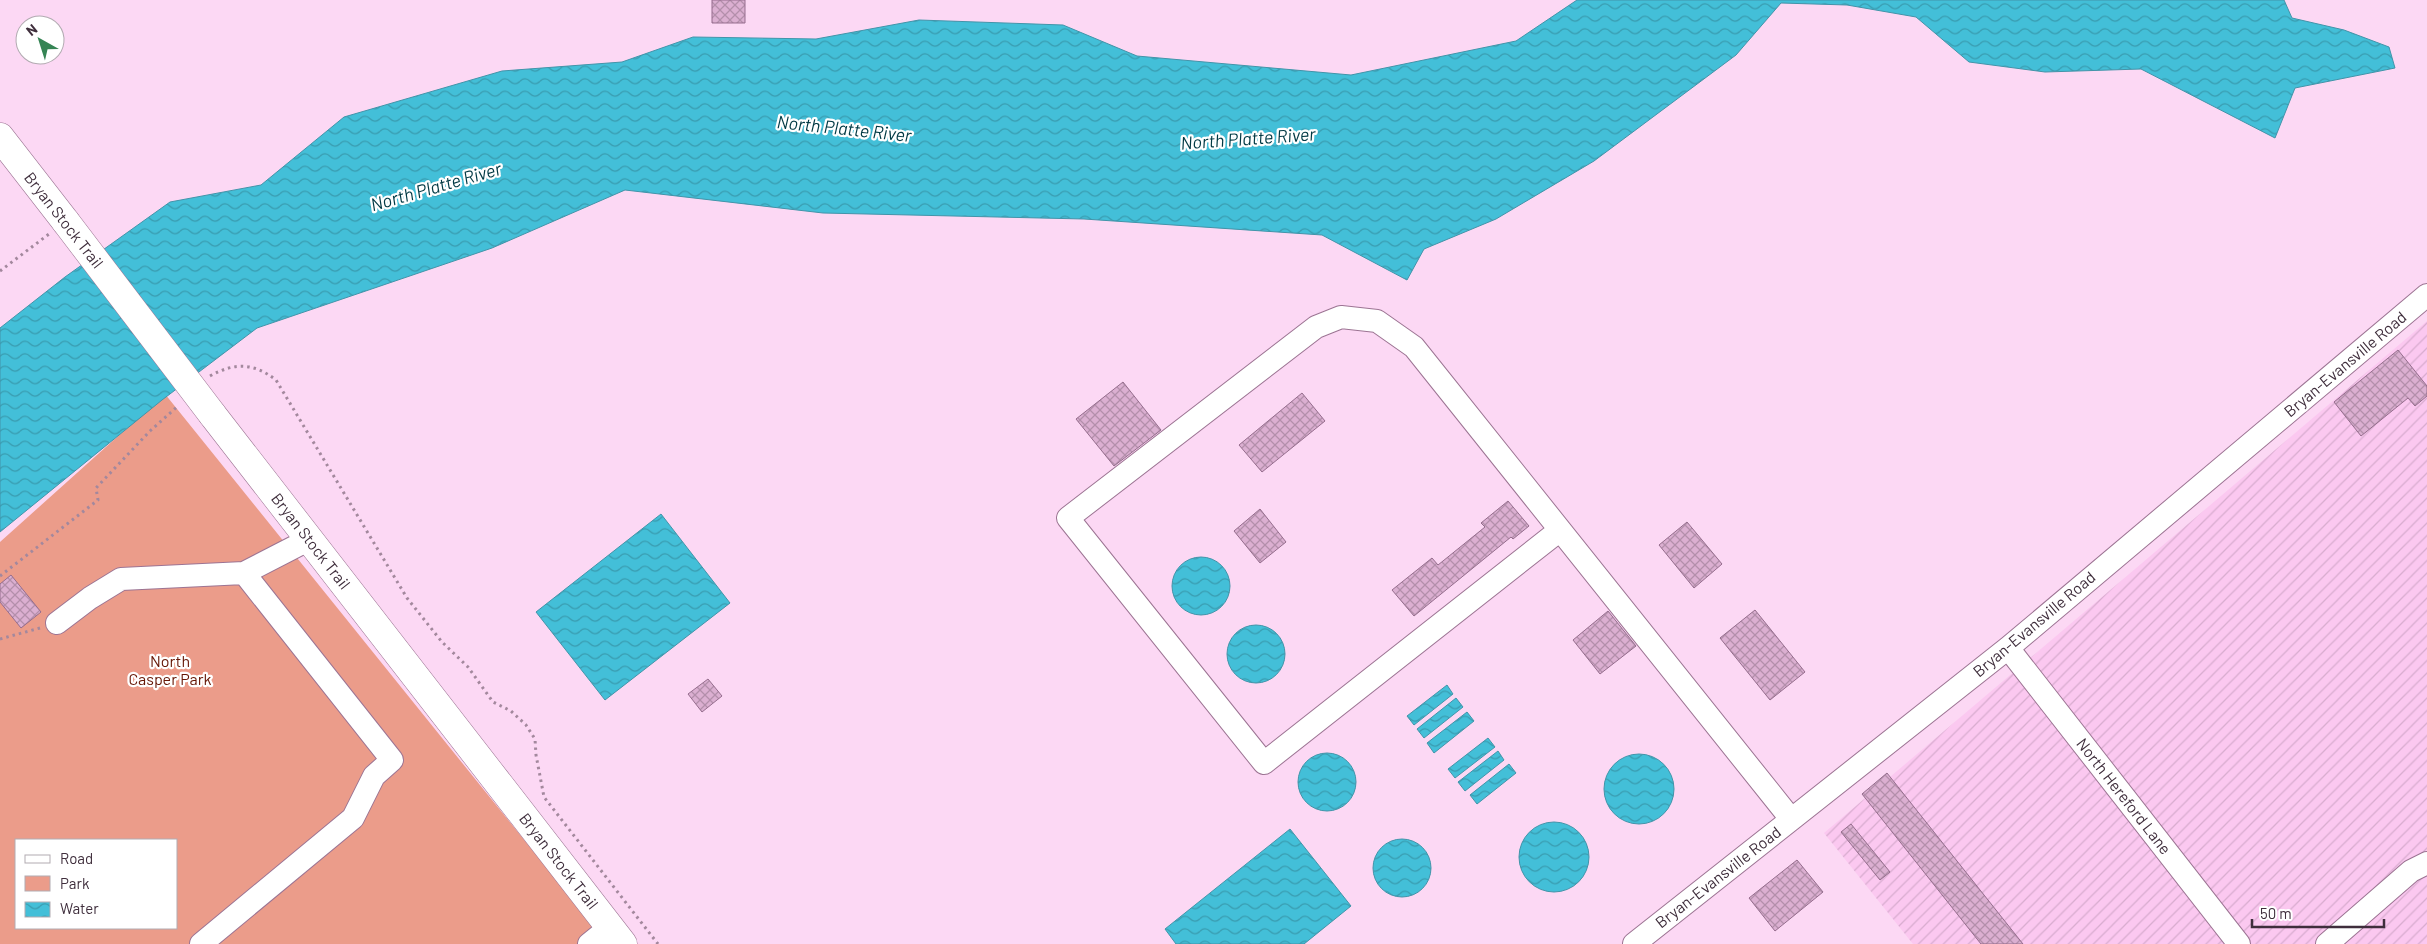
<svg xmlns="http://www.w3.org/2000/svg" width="2427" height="944" font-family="Barlow,sans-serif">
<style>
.industrial{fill:url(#industrial-furrows)}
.park{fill:#eb9c8a;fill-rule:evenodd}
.water{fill:url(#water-waves);stroke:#4294a9}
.building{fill:url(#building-cross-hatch);stroke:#956d8d}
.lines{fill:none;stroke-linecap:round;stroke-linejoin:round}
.minor-casing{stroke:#9c7493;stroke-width:24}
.major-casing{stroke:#9c7493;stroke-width:29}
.path{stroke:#a3889d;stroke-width:3;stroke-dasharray:2.5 4;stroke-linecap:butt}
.minor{stroke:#fff;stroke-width:22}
.major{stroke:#fff;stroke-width:28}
.major-bridge-casing{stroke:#9c7493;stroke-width:29;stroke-linecap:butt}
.major-bridge{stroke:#fff;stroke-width:28}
.labels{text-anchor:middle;stroke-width:4.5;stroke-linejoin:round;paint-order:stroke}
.street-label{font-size:16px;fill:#3f2e3c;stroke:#fff}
.park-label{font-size:16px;fill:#661706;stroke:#fff}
.water-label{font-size:18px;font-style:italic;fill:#003944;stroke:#fff}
</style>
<defs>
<pattern id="industrial-furrows" width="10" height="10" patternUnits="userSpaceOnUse" patternTransform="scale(1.25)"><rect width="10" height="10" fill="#fbc8f0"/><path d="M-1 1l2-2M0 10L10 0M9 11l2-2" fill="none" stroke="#d8accf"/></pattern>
<pattern id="water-waves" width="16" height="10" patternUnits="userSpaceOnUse" patternTransform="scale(1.25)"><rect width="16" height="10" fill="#43bfd8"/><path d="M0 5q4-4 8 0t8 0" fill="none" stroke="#399cb0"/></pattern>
<pattern id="building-cross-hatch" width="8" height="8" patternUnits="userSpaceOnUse" patternTransform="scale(1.25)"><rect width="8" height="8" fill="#dbafd1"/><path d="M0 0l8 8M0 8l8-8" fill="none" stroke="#b38fab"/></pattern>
</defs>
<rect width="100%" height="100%" fill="#fcd8f4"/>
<path class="industrial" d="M2427,321v623h-514l-89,-111z"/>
<path class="park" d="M165,394l443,550h-608v-402zM16,840h160v88h-160z"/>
<path class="water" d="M1577,0h707l8,18 52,12 45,17 6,21 -100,20 -20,50 -134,-69 -96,3 -76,-10 -53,-45 -69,-12 -66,-2 -45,52 -142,106 -98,58 -72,30 -17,31 -85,-45 -238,-16 -261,-6 -198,-23 -133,58 -235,80 -95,72 -162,132v-204l65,-51 105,-75 91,-17 83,-68 158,-46 120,-9 71,-25 123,2 103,-19 144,5 74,31 214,19 165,-34z
M661,514l69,89 -125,97 -69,-88z
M1172 586a29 29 0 1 1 58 0a29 29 0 1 1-58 0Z
M1227 654a29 29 0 1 1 58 0a29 29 0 1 1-58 0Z
M1447,685l6,9 -39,31 -7,-9z
M1456,698l7,9 -39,31 -7,-9z
M1467,712l7,9 -40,32 -7,-10z
M1488,738l7,9 -40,31 -7,-9z
M1498,751l6,9 -39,31 -7,-9z
M1298 782a29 29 0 1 1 58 0a29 29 0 1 1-58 0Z
M1604 789a35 35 0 1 1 70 0a35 35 0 1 1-70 0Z
M1509,764l7,9 -39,31 -7,-9z
M1519 857a35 35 0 1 1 70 0a35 35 0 1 1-70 0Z
M1290,829l61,77 -47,38h-128l-11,-15z
M1373 868a29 29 0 1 1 58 0a29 29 0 1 1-58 0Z"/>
<path class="building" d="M712,0h33v23h-33z
M2398,350l29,36v10l-12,10 -7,-8 -47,38 -27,-34z
M1123,382l38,48 -47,36 -38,-47z
M1302,393l23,28 -63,51 -23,-27z
M1508,501l21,25 -16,13 -2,-2 -97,79 -22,-26 40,-32 6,7 47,-38 -4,-4z
M1260,509l26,33 -26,21 -26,-32z
M1687,522l35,42 -28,24 -35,-43z
M11,575l30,37 -20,16 -21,-26v-18z
M1755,610l50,62 -35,28 -50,-62z
M1608,611l28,35 -36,28 -27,-34z
M708,679l14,17 -20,16 -14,-18z
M1887,773l136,171h-42l-119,-150z
M1851,824l39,48 -10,8 -39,-48z
M1797,860l26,32 -48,39 -26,-33z"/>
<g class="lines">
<defs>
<path id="minor" d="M1560,530l-296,233 -196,-245 248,-191 25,-10 36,4 37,26 377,472
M57,623l33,-25 31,-19 123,-6 66,-34
M2008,648l231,296
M201,944l152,-126 21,-42 18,-16 -148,-187
M589,944l21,-17
M1634,944l374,-296 419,-353
M2327,944l84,-73 16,-8"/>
<path id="major" d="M0,137l66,85
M212,414l411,530"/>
</defs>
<use href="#minor" class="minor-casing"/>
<use href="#major" class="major-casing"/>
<path class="path" d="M0,271l49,-37
M210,376c25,-14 44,-13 66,4l131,218 35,44 26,25 25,35 18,9 15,14 9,14 1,16 8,42 114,147
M0,576l98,-76 -2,-12 54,-57 28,-25
M0,639l40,-11"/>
<use href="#minor" class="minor"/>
<use href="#major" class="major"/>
<defs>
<path id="major-bridge" d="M66,222l146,192"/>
</defs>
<use href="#major-bridge" class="major-bridge-casing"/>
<use href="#major-bridge" class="major-bridge"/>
</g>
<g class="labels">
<g class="street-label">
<text transform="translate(64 220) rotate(52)" y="6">Bryan Stock Trail</text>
<text transform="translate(2345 364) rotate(-40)" y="6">Bryan-Evansville Road</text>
<text transform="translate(311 541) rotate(52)" y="6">Bryan Stock Trail</text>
<text transform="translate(2034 624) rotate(-40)" y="6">Bryan-Evansville Road</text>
<text transform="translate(2124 796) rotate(52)" y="6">North Hereford Lane</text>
<text transform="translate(559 861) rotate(52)" y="6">Bryan Stock Trail</text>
<text transform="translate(1718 877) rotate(-38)" y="6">Bryan-Evansville Road</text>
</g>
<g class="park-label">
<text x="170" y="667">North<tspan x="170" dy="18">Casper Park</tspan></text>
</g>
<g class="water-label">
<text transform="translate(844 129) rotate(6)" y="6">North Platte River</text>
<text transform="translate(1248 139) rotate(-4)" y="6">North Platte River</text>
<text transform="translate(436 187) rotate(-16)" y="6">North Platte River</text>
</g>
</g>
<rect x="15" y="839" width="162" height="90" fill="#ffffff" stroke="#b2abb1"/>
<rect x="25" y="855" width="25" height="8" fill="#ffffff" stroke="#b2abb1"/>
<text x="60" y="864" font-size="15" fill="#3f2e3c">Road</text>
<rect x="25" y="876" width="25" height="15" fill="#eb9c8a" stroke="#b2abb1"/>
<text x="60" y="889" font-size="15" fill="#3f2e3c">Park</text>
<rect x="25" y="902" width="25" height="15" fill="url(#water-waves)" stroke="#b2abb1"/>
<text x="60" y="914" font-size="15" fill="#3f2e3c">Water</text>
<g transform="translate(40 40) rotate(321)"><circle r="24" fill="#ffffff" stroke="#b2abb1"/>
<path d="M0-4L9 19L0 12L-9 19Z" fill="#358454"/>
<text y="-8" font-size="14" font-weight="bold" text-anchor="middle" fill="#3f2e3c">N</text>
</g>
<path d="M2252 919v8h132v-8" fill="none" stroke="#3f2e3c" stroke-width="2.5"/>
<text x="2260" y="919" font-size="15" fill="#3f2e3c" stroke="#ffffff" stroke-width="4" paint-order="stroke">50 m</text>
</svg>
